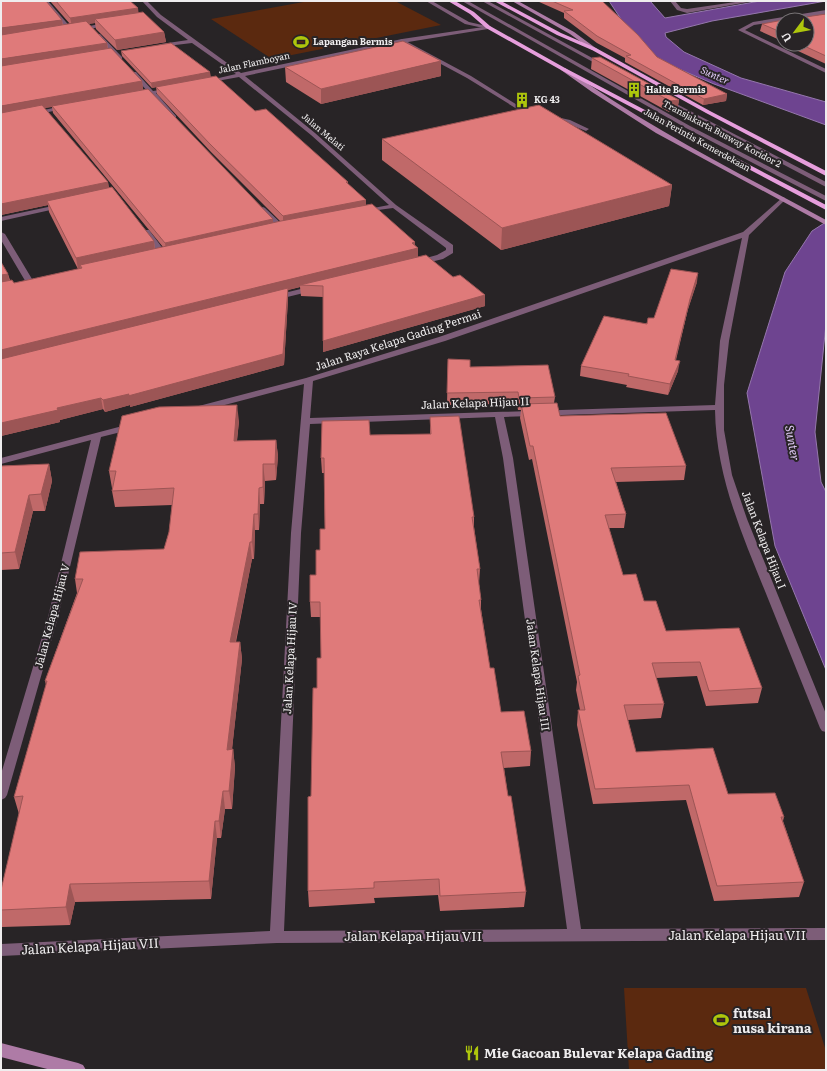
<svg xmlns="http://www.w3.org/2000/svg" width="827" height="1071" font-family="Literata,serif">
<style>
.green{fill:#5b290f}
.water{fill:#6e4490;stroke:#9577ac}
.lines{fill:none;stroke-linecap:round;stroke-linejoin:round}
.service{fill:#7d5d78;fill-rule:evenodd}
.minor{fill:#7d5d78;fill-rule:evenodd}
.tertiary{fill:#7d5d78;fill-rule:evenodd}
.secondary{fill:#ae7ba6;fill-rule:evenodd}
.trunk{fill:#e69edc;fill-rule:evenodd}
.wall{fill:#c06969;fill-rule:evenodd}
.shaded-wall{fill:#9c5555}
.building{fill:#df7a7a;stroke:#9c5555}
.labels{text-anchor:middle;stroke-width:4;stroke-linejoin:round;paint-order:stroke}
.far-poi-label{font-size:9px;font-weight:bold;fill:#efedee;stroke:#282426;text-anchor:start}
.far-street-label{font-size:9px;fill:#efedee;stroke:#282426}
.far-water-label{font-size:10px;font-style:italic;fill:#dfcaf5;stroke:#282426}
.street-label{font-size:11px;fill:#efedee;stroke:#282426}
.water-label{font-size:12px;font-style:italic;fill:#dfcaf5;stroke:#282426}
.near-street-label{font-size:13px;fill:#efedee;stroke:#282426}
.near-poi-label{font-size:13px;font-weight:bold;fill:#efedee;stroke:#282426;text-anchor:start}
</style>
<rect width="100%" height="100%" fill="#282426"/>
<path class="green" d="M309,1h86l46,24 -169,34 -61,-40z
M624,988h182l20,63v19h-197z"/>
<path class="water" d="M609,1h41l15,17 95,-17h66l-114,20 -47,12 1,4 18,15 57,26 85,24v23l-112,-41 -70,-30z
M826,222v102l-11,108 6,50 5,10v178l-51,-124 -28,-153 38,-121 27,-41z"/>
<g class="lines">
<path class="service" d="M462,1h6l222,125 136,70v5l-140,-73z
M482,1h6l119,65 -5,1z
M402,39l69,37 64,40 -5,1 -63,-39 -67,-36v-2z
M665,100h4l157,82v5l-161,-85z
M552,116l18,4 19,9 -3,2 -20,-8 -16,-4v-2z"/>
<path class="minor" d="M43,1h5l24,28v2h-4z
M142,1h5l14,14 80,58 161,-34 88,-13 1,1 -3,2 -86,14 -157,33 70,57 81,72 57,40v8l-10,6 -25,6h-3v-4l22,-6 9,-5v-2l-53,-40 -30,4v-2l26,-5 -78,-70 -72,-58 -33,6v-2l30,-7 -44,-31 -33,4v-2l2,-1 27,-4 -31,-23z
M670,1h5l6,7 6,1 55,-8h12l-67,12 -10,-3z
M826,10v4l-72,11 -9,5 81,39v4l-88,-43 15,-8z
M109,22l2,1v2l-33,6 -3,-2z
M96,34h4l22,23v2h-4l-22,-23z
M132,72h4l17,19 19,-3v2l-16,3 20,23v2h-4l-22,-23 -13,1v-2l11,-2 -16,-18z
M66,105l3,2 -1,1 -34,7 -3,-2z
M783,197l2,1v2l-36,35 -20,106 -5,44v45l8,45 15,44 79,195v18l-4,-1 -2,-3c-17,-42 -34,-85 -51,-127 -25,-62 -53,-123 -54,-191l-211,7 9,41 68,471 245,-1v12l-549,3 -276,13v-12l269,-13 21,-398 13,-149 -106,28 -3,-1 -1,-2 1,-2 111,-29 133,-41 304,-105zM742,238l-22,103 -5,64 -405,13 3,-37 132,-40zM495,417l8,41 64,471 -283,2 17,-398 9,-109z
M62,204l3,2 -1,1 -63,14v-4z
M263,207l2,1 19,18v4h-6l-17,-20v-2z
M143,230h6l18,24 -1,2h-6l-18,-24z
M1,232l4,2 30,50 -1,2h-6l-1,-2 -26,-44z
M313,286l4,2 -1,2 -41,10 -4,-2 1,-2z
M130,424l3,1 1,2 -1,2 -32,8 -43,180 -51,178 -2,3 -4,2v-26l47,-157 43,-177 -90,24v-6z"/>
<path class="tertiary" d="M426,1h6l37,21 22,5 -3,2 -23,-5z"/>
<path class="secondary" d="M512,1h6l56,31 23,17 -5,1 -22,-16z
M561,68h4c82,59 172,104 261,152v5l-170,-92 -64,-41 -31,-22z
M1,1043l77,20 5,2 3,5h-35l-50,-13z"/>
<path class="trunk" d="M448,1h7l19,11 16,14 75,42 261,137v5l-265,-140 -75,-42 -16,-14z
M494,1h7l60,32 35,15 114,63 116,60v5l-120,-63 -114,-63 -35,-15z"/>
</g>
<path class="wall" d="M50,1h80l8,7v5l26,19 2,10 -49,8 -21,-21 -1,-6 -7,1 19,19 1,6 34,32 1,9 130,133 7,-2 -69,-69 -54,-58 -1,-7 -4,1 -30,-32 -1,-5 90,26 137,105v2l18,16v5l49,37v3l3,12 67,38v11l-162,46v-55l-22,-1 -1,-9 -12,3v9l-4,66 -154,42v-2l-25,7 -2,-3 -43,11v2l-59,14v-174l7,12 2,6 4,3 64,-14 -29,-57 -1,-7 -47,10 61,-195 1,5 7,-1zM52,107l1,6 110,134 -8,2 -1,-8 -45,-53 -1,-6 -64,-74z
M537,1h65l55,56 70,37 -1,7 -23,4 -78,-43v-4l-28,-15 -33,-25v-5z
M826,14v50l-43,-20h24z
M783,20v24l-1,-1v-2l-22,-10 2,-7z
M592,58l87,42 -2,11 -8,1 -78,-43z
M285,67l156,9 -120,28 -35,-22z
M382,139l290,46 -3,21 -168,44 -119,-90z
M697,282l-9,27 -12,51 2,11 -10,24 -42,-8 1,-2 -47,-9 1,-10 73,-48z
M448,359l107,38 -1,6 6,13 126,50 -2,14 -68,2 10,32 -2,14h-15l14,47 43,56 96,57 -4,15 -52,3 -9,-30 -41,2 8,26 -3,14 -33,2 8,32 92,42 56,23 -1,4 21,61 -5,15 -85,4 -28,-101 -93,4 -16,-79 1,-15h2l-4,-20 1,-8 -45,-223 -3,1 -9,-42 1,-8h-3l-1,-6 -70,1z
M430,417l44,100v10l6,42 -1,15 2,16v9l9,59 11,44 30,39 -1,15 -26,2 4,28 18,96 -2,15 -84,4 -2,-16 -64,3 1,5 -66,4 -1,-16 3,-95 6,-108 4,-30v-41h-10l-1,-15 6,-27 4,-25 5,-21 -1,-56h-2l-1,-15 49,-23 60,-1z
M239,421l-2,20 39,-1 2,16 -2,24 -11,1 -1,23h-4l-1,26h-4l-1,29h-2l-16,83h4l2,17 -10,90h1l2,18 -3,42h-7l-4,29h-4l-6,61 -136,3 -5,23 -68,2 -1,-3v-34l18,-76 -5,-17 32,-112 -1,-4 32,-88 -2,-14 89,-30 5,-17 3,-27 -57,2 -3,-16 1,-3h-1l-3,-17z
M49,464l3,17 -7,30h-12l-14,58 -18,1v-104z"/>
<path class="shaded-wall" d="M138,8l1,8 -44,3v4l-23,3 -2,-8z
M62,20l1,8 -62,9v-9z
M164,32l2,10 -49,8 -2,-10z
M107,43l1,9 -107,16v-9z
M441,61v15l-120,28v-15z
M210,72l1,5 -59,11 -1,-5z
M142,81l1,9 -142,26v-10z
M727,94l-1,7 -23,4 1,-6z
M679,100l-2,11 -8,1 1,-11z
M108,182l1,10 -62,9 1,4 -47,10v-11z
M672,185l-3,21 -168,44 1,-22z
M366,200v8l-83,16v-8z
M273,219v7l-107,24 -1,-7z
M154,241l1,11 -75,13 1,4h-3l-2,-11z
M415,242v6h3v10l-118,27v2l-12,3v9l-4,66 -154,42v-2l-25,7 -2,-12 180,-46 -282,7v-11z
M698,273l-1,9 -9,27 -15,61 2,-10 15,-61z
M8,274l2,10 -9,3v-12z
M485,295v11l-162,46v-11z
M680,361l-2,10 -10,24 2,-11z
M101,398l2,11 -43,11v2l-59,14v-13l56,-15z
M237,405l2,16 -4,36 -1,-16z
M276,440l2,16 -2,24 -1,-16z
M49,464l3,17 -7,30 -4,-17z
M263,464l2,17 -1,23 -1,-17z
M259,488l1,16 -1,26 -1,-16z
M29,495l4,16 -14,58 -4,-17z
M254,514l1,16 -1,29 -2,-17z
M250,542l2,17 -20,100 -2,-17z
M240,642l2,17 -12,108 -3,-17z
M233,749l2,18 -3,42 -3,-18z
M223,791l2,18 -4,29 -2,-17z
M215,821l2,17 -6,61 -2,-18z
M70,884l5,18 -5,23 -4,-18z"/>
<path class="building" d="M1,1h45l16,19 -61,8z
M56,1h74l8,7 -68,10z
M552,1h50l36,34 19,22 70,37 -23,5 -78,-43 5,-1 -34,-19 -33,-25 9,-1z
M143,12l21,20 -49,8 -20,-21z
M826,14v42l-26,-12h7v-24h-22z
M783,20v13l-21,-9z
M86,21l21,22 -106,16v-24z
M403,41l38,20 -120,28 -36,-22z
M171,43l39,29 -59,11 -30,-32z
M111,48l31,33 -141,25v-40z
M600,57l79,43 -9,1 -78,-43z
M216,76l39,35 11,-2 82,73h-2l20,18 -83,16 -73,-72 -54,-57z
M148,89l125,130 -108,24 -113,-137z
M42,105l66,77 -107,22v-91z
M539,105l133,80 -170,43 -120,-89z
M112,187l42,54 -78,17 -29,-57z
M372,204l43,38 -3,1 6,5 -417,102v-68l11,-2 2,3 68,-15 -2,-3 201,-44z
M426,255l27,22 7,-2 25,20 -162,46v-55l-23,-1z
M1,262l7,12 -7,1z
M671,269l27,4 -8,26 -15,61 5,1 -10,23 -42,-8 1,-2 -48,-8 23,-50 43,8 1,-6h6z
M288,288l-5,66 -155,42 1,-2 -26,6 -2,-2 -44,10 1,2 -57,13v-64z
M448,359l22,1v7l78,-2 7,32 -36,1 -1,-6 -71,1z
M557,403l3,13 106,-3 20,53 -75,2 15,46 -21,1 18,60 13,-1 8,27h12l10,30 73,-3 23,60 -53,3 -9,-29 -48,1 12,41 -40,1 12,47 77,-4 15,46 47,-1 9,24h-3l23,65 -87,4 -28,-101 -94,4 -17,-79h7l-7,-34 2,-1 -47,-229h-3l-9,-42z
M237,405l-3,36 42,-1 -1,24h-12v23l-4,1 -1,26h-4l-2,28h-2l-20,100h10l-13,108 6,-1 -4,42h-6l-4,30h-4l-6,60 -139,3 -4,23 -65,3v-20l22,-94 -9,1 33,-116h-2l38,-102h-8l5,-27 84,-3 5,-17 5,-44 -62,3 4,-20h-7l13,-55 37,-9z
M459,416l15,101h-2l8,52h-3l4,31h-2l11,68h4l7,44 23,-1 7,40 -30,1 7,44h3l15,96 -86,4 -1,-17 -65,3v6l-66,3v-94l3,-1 2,-108h4v-30h4l-1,-56h-10v-27h6v-25h4v-21h5l-1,-71h-3l1,-37 47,-1 1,15 61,-1 -1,-17z
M49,464l-8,30 -12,1 -14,57 -14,1v-87z"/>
<defs>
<symbol id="stadium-bare" viewBox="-9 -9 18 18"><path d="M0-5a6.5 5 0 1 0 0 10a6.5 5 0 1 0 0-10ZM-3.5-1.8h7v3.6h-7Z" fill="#aec60c" stroke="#282426" stroke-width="2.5" paint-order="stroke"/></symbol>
<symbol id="building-bare" viewBox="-9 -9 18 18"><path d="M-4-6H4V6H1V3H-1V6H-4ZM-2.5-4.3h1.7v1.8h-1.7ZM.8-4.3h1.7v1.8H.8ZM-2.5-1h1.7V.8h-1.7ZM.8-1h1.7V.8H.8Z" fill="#aec60c" stroke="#282426" stroke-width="2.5" paint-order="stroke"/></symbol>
<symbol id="restaurant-bare" viewBox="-9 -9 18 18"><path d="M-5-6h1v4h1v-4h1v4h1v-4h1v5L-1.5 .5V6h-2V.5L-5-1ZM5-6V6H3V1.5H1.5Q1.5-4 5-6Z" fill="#aec60c" stroke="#282426" stroke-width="2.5" paint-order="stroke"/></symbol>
</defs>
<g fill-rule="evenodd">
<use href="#stadium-bare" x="290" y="31" width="22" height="22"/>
<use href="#building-bare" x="623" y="79" width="22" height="22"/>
<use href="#building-bare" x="511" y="89" width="22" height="22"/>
<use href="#stadium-bare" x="710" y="1009" width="22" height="22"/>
<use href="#restaurant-bare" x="461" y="1042" width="22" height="22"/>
</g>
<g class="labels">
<g class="far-poi-label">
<text x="313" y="45">Lapangan Bermis</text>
<text x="646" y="93">Halte Bermis</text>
<text x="534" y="103">KG 43</text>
</g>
<g class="far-street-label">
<text transform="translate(254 63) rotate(-12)" y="3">Jalan Flamboyan</text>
<text transform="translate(323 132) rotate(40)" y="3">Jalan Melati</text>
<text transform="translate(722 134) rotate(28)" y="3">Transjakarta Busway Koridor 2</text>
<text transform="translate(697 140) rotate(29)" y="3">Jalan Perintis Kemerdekaan</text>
</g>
<g class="far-water-label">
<text transform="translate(715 75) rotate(24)" y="4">Sunter</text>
</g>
<g class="street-label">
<text transform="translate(398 340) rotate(-18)" y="4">Jalan Raya Kelapa Gading Permai</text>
<text transform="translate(475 403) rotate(-2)" y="4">Jalan Kelapa Hijau II</text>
<text transform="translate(764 540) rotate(69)" y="4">Jalan Kelapa Hijau I</text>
<text transform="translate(52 616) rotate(-75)" y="4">Jalan Kelapa Hijau V</text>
<text transform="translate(290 658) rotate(-87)" y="4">Jalan Kelapa Hijau IV</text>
<text transform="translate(538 675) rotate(82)" y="4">Jalan Kelapa Hijau III</text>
</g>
<g class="water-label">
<text transform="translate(792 443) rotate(80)" y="4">Sunter</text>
</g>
<g class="near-street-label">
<text x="737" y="940">Jalan Kelapa Hijau VII</text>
<text x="413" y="941">Jalan Kelapa Hijau VII</text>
<text transform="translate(90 946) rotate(-3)" y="5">Jalan Kelapa Hijau VII</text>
</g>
<g class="near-poi-label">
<text x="733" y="1018">futsal<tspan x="733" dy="15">nusa kirana</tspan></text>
<text x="484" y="1058">Mie Gacoan Bulevar Kelapa Gading</text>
</g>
</g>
<rect width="827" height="1071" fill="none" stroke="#efedee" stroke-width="4"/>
<g transform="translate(795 32) rotate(238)"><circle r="19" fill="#282426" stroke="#787476"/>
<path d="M0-3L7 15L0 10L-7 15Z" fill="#aec60c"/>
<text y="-6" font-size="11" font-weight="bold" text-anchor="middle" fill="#efedee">U</text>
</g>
</svg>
